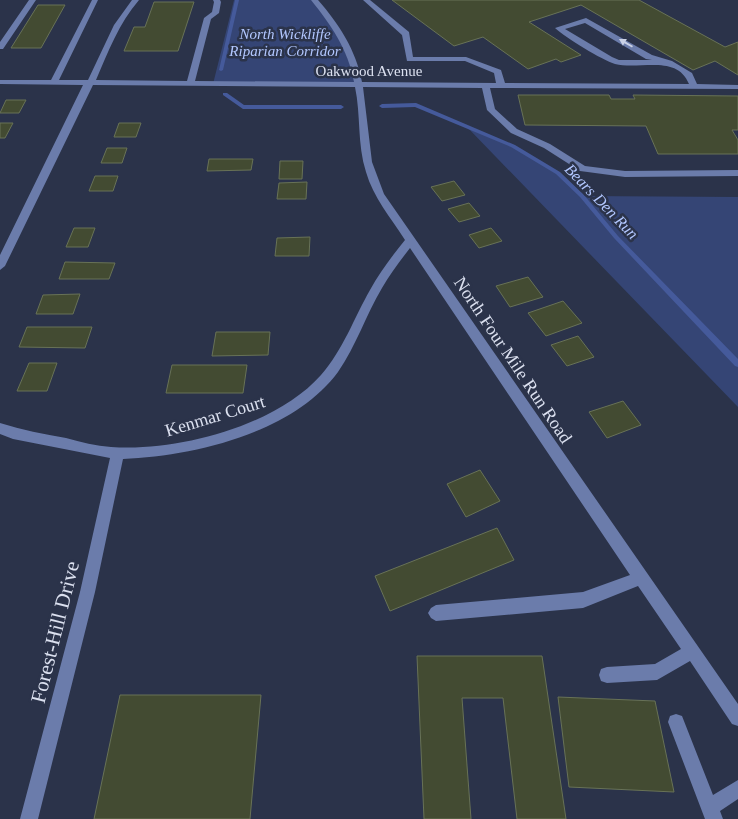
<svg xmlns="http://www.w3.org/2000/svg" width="738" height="819" font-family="'Times New Roman',serif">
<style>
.green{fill:#354575}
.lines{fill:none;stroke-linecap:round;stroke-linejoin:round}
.stream{fill:#455a9b;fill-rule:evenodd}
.building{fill:#434b32;stroke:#687257}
.minor{fill:#6b7cab;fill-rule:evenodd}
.oneway{fill:#cad1e5}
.labels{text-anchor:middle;stroke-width:5;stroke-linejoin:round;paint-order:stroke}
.far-park-label{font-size:15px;font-style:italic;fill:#b2c7ff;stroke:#2b334a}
.far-street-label{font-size:15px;fill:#dbe0ef;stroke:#2b334a}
.far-water-label{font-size:16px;font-style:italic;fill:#b2c7ff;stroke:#2b334a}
.street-label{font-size:18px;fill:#dbe0ef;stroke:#2b334a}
.near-street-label{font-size:21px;fill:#dbe0ef;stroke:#2b334a}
</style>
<rect width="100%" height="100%" fill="#2b334a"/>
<path class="green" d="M234,0h80l17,17 27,67h-145z
M467,127l46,19 45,27 24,23 156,1v210z"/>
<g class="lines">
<path class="stream" d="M235,0h4l-16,70 -2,1 -2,-1z
M223,93h4l17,12h97l3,2 -3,2h-98l-20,-14z
M416,103l99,42 45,27 24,23 34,41 120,123v8l-3,-1 -121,-128 -34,-41 -24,-23 -45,-27 -96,-40 -33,1 -3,-2 3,-2z"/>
</g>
<path class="building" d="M392,0h247l86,47 13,-5v33l-23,-14 -22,9 -112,-65 -52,17 52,33 -20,7 -5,-3 -28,10 -45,-32 -29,9z
M154,2h40l-16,49h-54l10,-24h11z
M38,5h27l-24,43h-30z
M518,95h91l2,4h24l-2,-4 105,1v34h-6l6,10v14h-80l-12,-28 -121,-1z
M6,100h20l-7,13h-19z
M0,123h13l-8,15h-5z
M119,123h22l-5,14h-22z
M107,148h20l-5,15h-21z
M209,159h44l-2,11 -44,1z
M280,161h23l-1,18h-23z
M95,176h23l-5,15h-24z
M454,181l11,14 -23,6 -11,-14z
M307,182l-1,17h-29l2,-16z
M469,203l11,13 -21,6 -11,-13z
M74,228h21l-7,19h-22z
M491,228l11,13 -23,7 -10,-13z
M310,237l-1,19h-34l2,-18z
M65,262l50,1 -6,16h-50z
M528,277l15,20 -33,10 -14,-21z
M80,294l-7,20h-37l7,-19z
M563,301l19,22 -36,13 -18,-23z
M27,327h65l-7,21 -66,-1z
M216,332h54l-2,23 -56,1z
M578,336l16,21 -27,9 -16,-21z
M29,363h28l-10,28h-30z
M172,365h75l-4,28h-77z
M623,401l18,24 -34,13 -18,-26z
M480,470l20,31 -34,16 -19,-33z
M497,528l17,32 -124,51 -15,-35z
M417,656h125l24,163h-49l-14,-121h-41l9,121h-47z
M120,695h141l-11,124h-156z
M558,697l97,4 19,91 -105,-5z"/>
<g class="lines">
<path class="minor" d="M29,0h7l-33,49h-3v-7z
M92,0h6l-39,80h29l26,-55 18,-25h7c-20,23 -31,52 -43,80l91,1 17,-63 8,-6 2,-10 -1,-2h7l1,2 -2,11 -8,6 -16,62 159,1c-6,-33 -23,-57 -43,-82h7c21,24 38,50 44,82l134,1 -2,-10 -29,-12h-58l-5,-26 -39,-35h7l39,32 4,25h53l35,13 4,13 184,1c-12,-30 -49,-14 -74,-20 -13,-4 -49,-26 -60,-36l31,-10 66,37 20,6 20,12 5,11 41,1v4l-248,-1 5,21 22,20 33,15 35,22 40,5 113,-1v6l-113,1 -45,-6 -36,-23 -33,-15 -24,-23 -5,-22 -119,-1 9,75 12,32 354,510v22l-6,-2 -42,-63 -33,19 -50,3 -6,-2 -2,-6 2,-6 6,-2 48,-3 26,-15 -43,-63 -55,22 -147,13 -5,-3 -3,-5 3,-5 5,-3 147,-13 47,-17 -220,-327c-10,13 -20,26 -28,40 -16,27 -26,58 -44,84 -45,61 -144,84 -215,87l-28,133 -57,227h-18l60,-227 30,-134 -97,-19 -13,-5v-11c22,7 44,11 66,15 15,4 30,8 45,9 66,5 165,-21 210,-72 22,-25 33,-57 49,-85 10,-18 22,-34 35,-50 -14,-22 -32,-43 -39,-68 -9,-28 -5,-57 -11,-85l-262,-2 -88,181 -5,4v-15l83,-170 -83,-1v-4h51zM585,23l61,36 6,1h-33l-7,-3 -47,-28z
M676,714l6,2 31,79 25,-15v19l-18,12 3,8h-18l-37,-97 2,-6z"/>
</g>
<defs><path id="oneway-solid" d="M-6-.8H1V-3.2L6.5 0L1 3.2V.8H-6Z" transform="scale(1.25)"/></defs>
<use class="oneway" href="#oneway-solid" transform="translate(626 43) rotate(-150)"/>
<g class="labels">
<g class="far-park-label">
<text x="285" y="39">North Wickliffe<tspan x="285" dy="17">Riparian Corridor</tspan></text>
</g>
<g class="far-street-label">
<text x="369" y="76">Oakwood Avenue</text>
</g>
<g class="far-water-label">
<text transform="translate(602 201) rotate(46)" y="6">Bears Den Run</text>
</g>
<g class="street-label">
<text transform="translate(513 360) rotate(56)" y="6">North Four Mile Run Road</text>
<text transform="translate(215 416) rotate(-17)" y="6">Kenmar Court</text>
</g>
<g class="near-street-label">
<text transform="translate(55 632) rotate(-76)" y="7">Forest-Hill Drive</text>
</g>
</g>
</svg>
